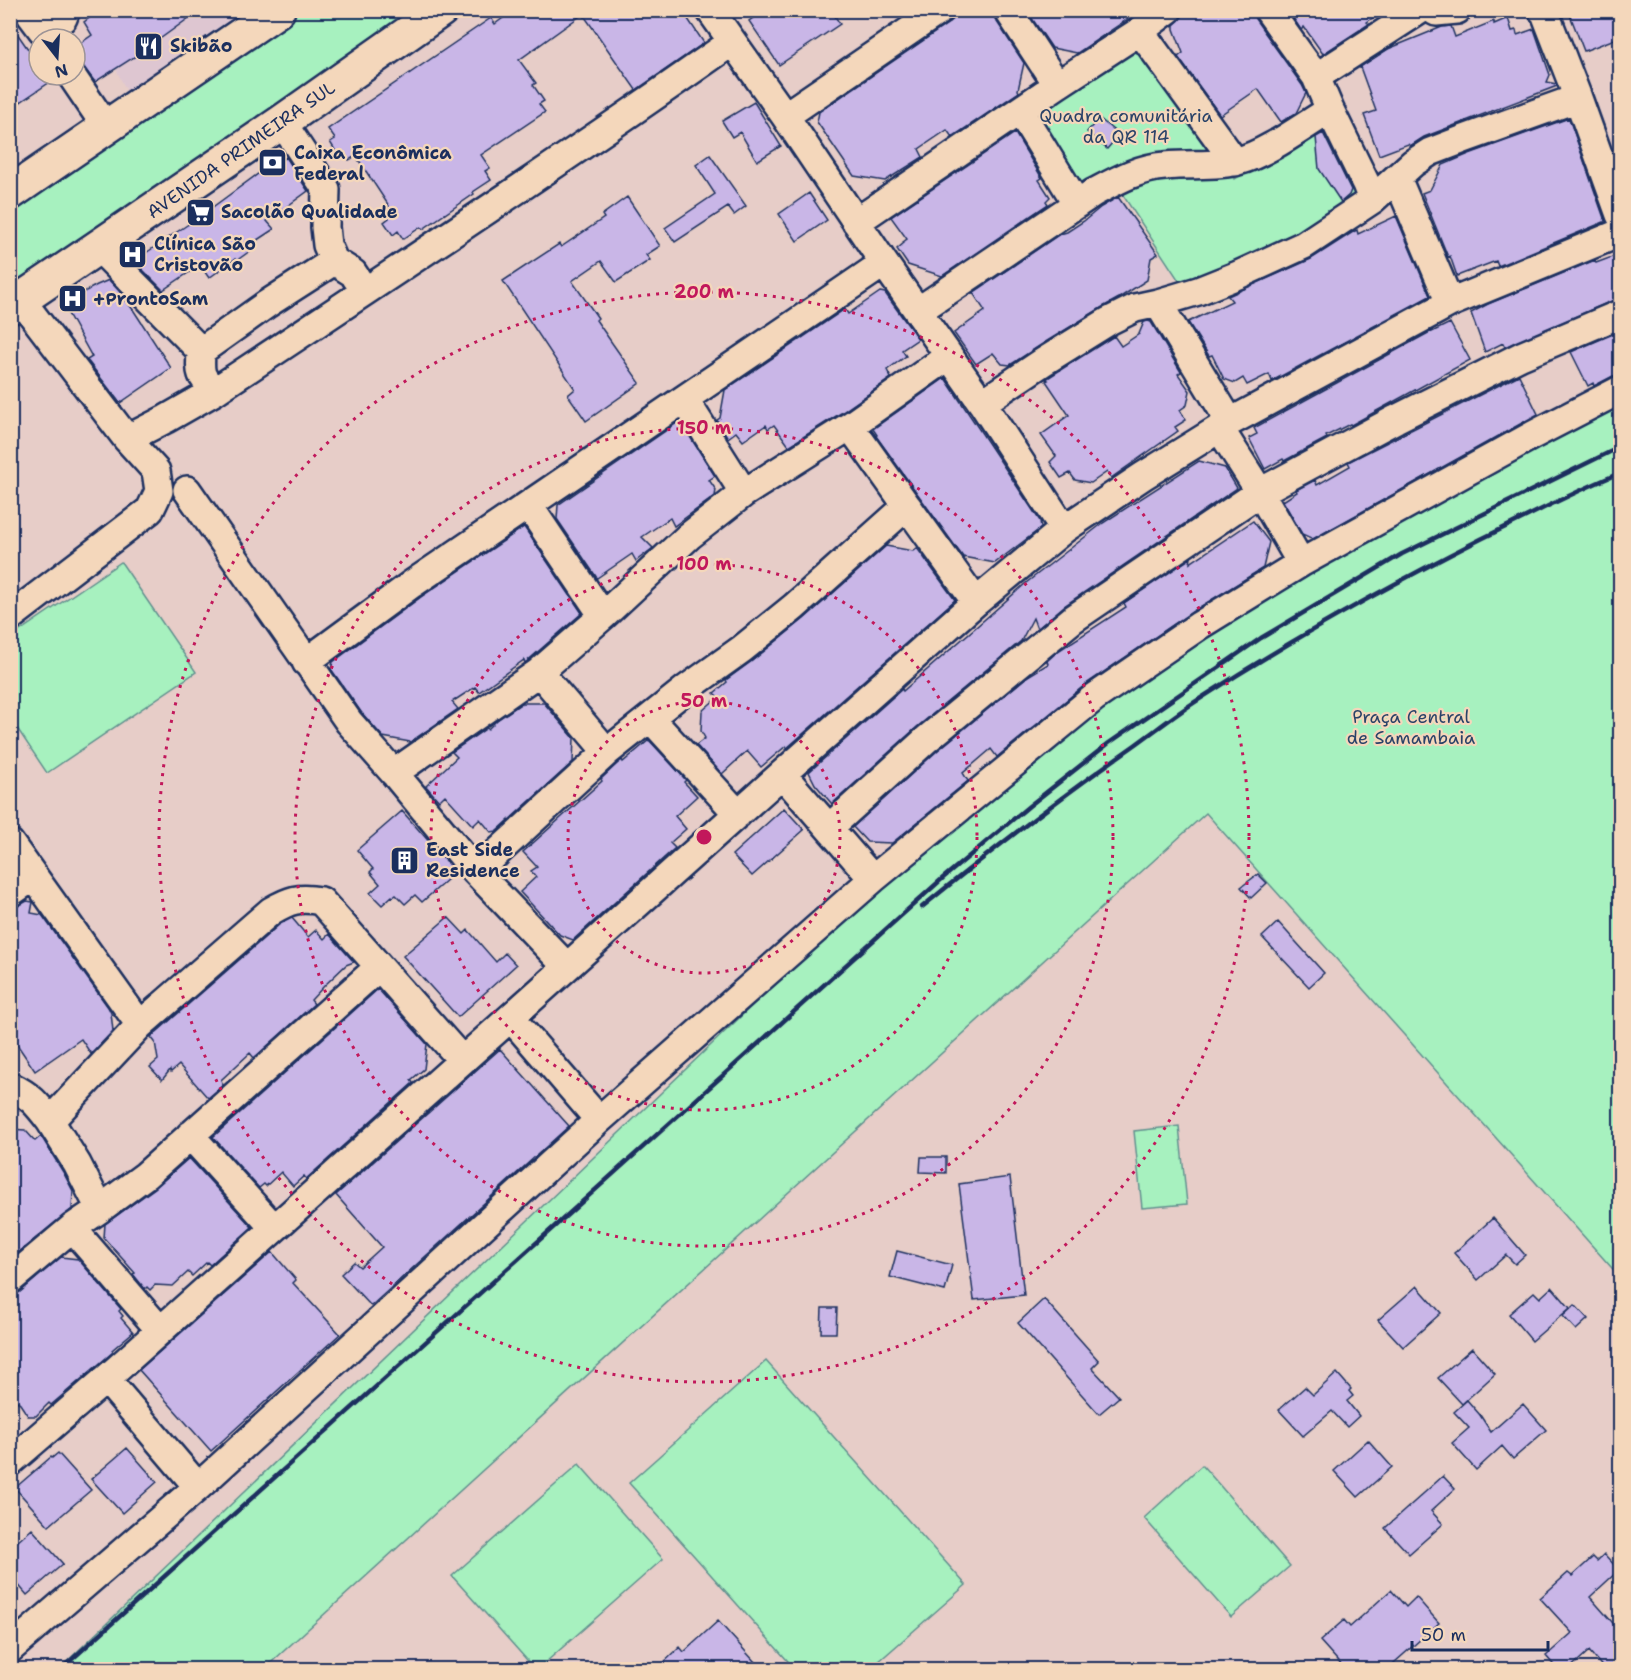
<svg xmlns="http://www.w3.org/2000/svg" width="1631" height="1680" font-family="'Shantell Sans',sans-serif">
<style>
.built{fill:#dec6d1}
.green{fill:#a7f1bf;stroke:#61908e;stroke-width:1.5}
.building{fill:#c9b6e7;stroke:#1b2f5e;stroke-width:1.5}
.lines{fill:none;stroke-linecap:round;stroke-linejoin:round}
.minor-casing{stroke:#1b2f5e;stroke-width:32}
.major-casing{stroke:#1b2f5e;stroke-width:38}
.minor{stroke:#f4d7bb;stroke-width:27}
.major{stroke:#f4d7bb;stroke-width:33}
.rail{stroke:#1b2f5e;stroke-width:4.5}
.ring{fill:none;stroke:#c2185b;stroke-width:3;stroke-dasharray:3 6}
.labels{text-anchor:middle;stroke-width:4.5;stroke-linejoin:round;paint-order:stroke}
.poi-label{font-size:18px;font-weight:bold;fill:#1b2f5e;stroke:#f4d7bb;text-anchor:start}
.park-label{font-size:18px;fill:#294268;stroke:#f4d7bb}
.street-label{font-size:18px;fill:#1b2f5e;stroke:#f4d7bb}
.centre{fill:#c2185b;stroke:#f4d7bb;stroke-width:3}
.ring-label{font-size:18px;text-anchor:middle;font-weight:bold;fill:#c2185b;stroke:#f4d7bb;stroke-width:4.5;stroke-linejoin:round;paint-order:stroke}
</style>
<rect width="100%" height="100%" fill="#e7cdc8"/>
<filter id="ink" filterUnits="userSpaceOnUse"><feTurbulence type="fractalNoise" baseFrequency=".0167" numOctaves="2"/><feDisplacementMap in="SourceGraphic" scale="12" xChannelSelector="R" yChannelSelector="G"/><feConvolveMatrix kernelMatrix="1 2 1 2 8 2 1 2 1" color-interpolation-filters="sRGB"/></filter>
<g filter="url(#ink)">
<path class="built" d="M88,11h162l-122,83z"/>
<path class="green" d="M297,11h140l-426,291v-94z
M1143,43l92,136 93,-58 36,93 -171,88 -76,-116 -35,19 -54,-86z
M1620,390v887l-414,-464 -942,856 -206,1 1026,-982 219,-141z
M121,562l75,110 -149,101 -36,-54v-82z
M1179,1126l8,78 -45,4 -8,-77z
M766,1361l200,224 -96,84h-75l-166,-186z
M579,1464l84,95 -125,110h-3l-83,-93z
M1202,1465l88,101 -59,51 -87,-99z"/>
<path class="building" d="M100,10h100l-61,44 -44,28 -20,-26v-9l17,-12 -8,-13z
M514,10h168l22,33 -68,47 -53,-76 -64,46 17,23 -3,2 11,16 -5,3 6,8 -64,43 9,13 -5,3 6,9 -18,12 1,2 -51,35 -2,-2 -18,12 -5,-8 -5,4 -9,-13 5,-4 -6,-8 6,-4 -33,-50 -7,4 -6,-8 -5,3 -8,-13 5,-3 -7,-10 163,-111 4,6z
M764,10h67l9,14 -61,41 -30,-44z
M964,10h28l3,9 29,44 -6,27 1,2 -67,45 -5,-7 -28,19 4,8 -38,24 -31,-5 -37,-54 2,-10 130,-89z
M1041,10h100l-64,43 -25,-5 -21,-31z
M1183,10h69l3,9 47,66 4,8 -10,20 -15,9 -23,-33 -38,26 -42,-58 5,-4 -9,-24v-4l8,-8z
M1288,10h96l-17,12 2,2 -46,30 -19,-27 -3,3z
M1568,10h52v27l-36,14z
M1508,18l4,13 4,-1 1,5 17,-6 16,46 -3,7 9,2 1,2 -133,51 -14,9 -2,-2 -29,11 -15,-40 12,-4 -16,-44 28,-18 54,-22 9,-1 4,11 39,-16v3z
M10,23l29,42v10h16l1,3 -46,31z
M754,102l27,44 -24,15 -17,-29 -8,5 -10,-16z
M1099,118l20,17 -12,14 -20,-17z
M1569,118l36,103 -1,1 -106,44 -2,-5 -39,15 -7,-20 -2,1 -26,-64 8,-3 13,-25 26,-11z
M1015,133l27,45 -3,2 11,17 -4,4 2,3 -106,72 -34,-11 -11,-16 7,-6 -1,-1 4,-3 -16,-22z
M1323,133l28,57 -2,5 -8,7 -22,-33 -3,-32z
M710,155l36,51 -12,9 -6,-8 -53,35 -10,-14 50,-34 -19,-29z
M286,157l22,34 -41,30 7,8 -23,15 3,4 -18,13 -1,-2 -26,19 -9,-13 -37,25 -29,-29 65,-44 63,-46 1,2z
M809,193l18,27 -30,21 -18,-27z
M627,197l33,49 -14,9 4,5 -34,22 -15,-21 -29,20 26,37 -2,2 44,63 -54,38 -18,-26 7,-6 -72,-108 56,-37 2,3 43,-29 -2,-3z
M1118,197l40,57 -7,4 -4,22 -28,18 -18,10 -57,35 -34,22 -8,-1 -9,-11 -17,11 -22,-31 31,-22 -12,-18 87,-59 7,-2 17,-11 17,-14z
M1396,216l34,80 -158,85 -3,-7 -22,11 -4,-7 -8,5 -11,-4 -12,-24 -3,1 -21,-34 44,-21 -4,-5 83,-37 42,-27 4,-2 1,4z
M1620,254v44l-6,2 -109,47 -2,-4 -18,9 -14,-39 17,-9 107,-44 1,3z
M109,280l10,11 15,20 37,57 -51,35 -33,-43 5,-3 -26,-47 5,-3 11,-14 15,-8z
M880,292l5,1 33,46 -16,11 4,6 -19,14 4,8 -50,35 -52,33 -15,-21 -6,4 -2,-4 -23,16 -7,-9 -8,6 -11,-18 3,-2 5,-28 120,-81 3,5z
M1148,321l3,1 30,50 -3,2 12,17 -3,14 -7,5 6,10 -11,7 3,4 -67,47 -4,-6 -16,11 -16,-3 -5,-7 -9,5 -11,-16 6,-6 -15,-21 28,-20 -23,-34 2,-1 -2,-1 68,-43 7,10 18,-12 5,-12z
M1450,323l20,37 -119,65 -1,-1 -24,12 1,2 -43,23 -1,-2 -18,10 -16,-31 8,-4 -3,-6 178,-97v1z
M1620,331v43l-7,2 -19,10 -1,-3 -5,3 -17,-34z
M1519,375l19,39 -225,125 -11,-5 -19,-33 14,-9 -1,-2 19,-10 2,5 33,-19 -2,-4z
M945,378l95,143 1,7 -46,35 -32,-6 -87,-121 1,-1 -4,-6z
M680,421l35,55 -6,4 7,10 -1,6 -41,30 -4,-8 -28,19 11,11 -17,13 -4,-7 -35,24 -40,-59 1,-14z
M1199,461l26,7 12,20 -173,118 -27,23 -4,-11 -12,23 -104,86 -85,77 -17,-20 -6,-12 93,-83 1,2 123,-108 77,-60z
M1253,521l16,21 -6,26 -71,44 -106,72 -89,73 -6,-8 -28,24 5,8 -76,62 -25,-1 -14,-15 84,-76 91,-75 20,-12 -1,-3 11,-10 68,-44 -2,-4 67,-45 -1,5z
M524,527l58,86 -57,50 -1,-3 -45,32 -4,-5 -23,15 6,7 -48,33 -27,-5 -22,-25 -30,-43 2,-7 88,-65z
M886,546l27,5 4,-3 38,52 -168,148 -1,-2 -25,21 -14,-16 -25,23 -26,-29 9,-7 -4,-7 1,-20 16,-14 -4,-4 13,-11 -1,-2 26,-19 52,-42z
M522,703h22l30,35 -1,24 -76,69 -6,1 -11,-13 -7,7 -28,-31 -6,6 -13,-15 31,-29 -5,-5 35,-24 1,1 9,-9z
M649,740l37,40 -2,2 13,14 -22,20 11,13 -16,14 5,5 -102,92 -13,-5 -40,-43 16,-15 -5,-6 6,-4 -14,-15 79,-71 -1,-2 16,-15 5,-4 1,2z
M784,808l20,22 -52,46 -20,-21z
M402,811l54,61 -34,30 -7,-7 -10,9 -9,-9 -3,2 -1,-1 -10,9 -12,-12 10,-9 -10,-12 3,-3 -16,-19z
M1258,874l9,9 -16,15 -10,-11z
M27,901l6,1 -2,11 11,2 66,92 3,6 2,18 -22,23 -10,-15 -46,32 -25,-37v-125l8,-3z
M448,917l16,17 4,-4 28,32 9,-9 11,12 -58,52 -55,-61z
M292,918l16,19 8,-7 8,9 5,-5 25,28 -8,3 -21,20 -14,15 3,4 -60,54 -4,-5 -29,27 2,5 -15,13 -29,-33 -8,7 -1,-2 -8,10 -12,-13 8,-7 -3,-18 -4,-5 129,-113z
M1278,922l46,51 -15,14 -47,-50z
M378,989l49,55 -3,25 -13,11 2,3 -107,96 -2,-3 -11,10 -12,-14 -15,14 -2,-2 -5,4 -46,-51z
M500,1049l69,77 -198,180 -30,-32 13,-12 6,5 22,-20 -46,-52z
M10,1129l15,1 10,11 6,-5 22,36 10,19 -1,18 -62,50z
M921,1157h25v16l-26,-1z
M189,1158l63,69 -42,38 -3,-3 -15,14 -4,-4 -15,14 -18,-1 -5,5 -3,-3 -2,2 -12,-15 2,-1 -31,-35 1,-14 50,-36z
M1010,1177l14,118 -50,5 -15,-116z
M1493,1218l32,37 -10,9 -9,-9 -28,25 -24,-27z
M897,1251l55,14 -7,26 -55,-14z
M272,1252l24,28 -3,3 47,51 -129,117 -72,-81z
M61,1257l17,2 43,50 -2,2 4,5 -2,2 12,14 -21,18 1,2 -62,53 -2,-2 -13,13h-8l-10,-15 -8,7v-113l10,-3z
M1417,1286l24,27 -38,34 -25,-27z
M1552,1287l18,21 -38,33 -23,-27 25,-22 6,6z
M1044,1299l55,62 -7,7 27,29 -20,17 -81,-91z
M1575,1305l13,14 -12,11 -13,-14z
M822,1308h15l-1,25h-15z
M1472,1348l23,26 -33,30 -24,-26z
M1337,1373l14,16 -2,2 4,5 -6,5 12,15 -12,11 -15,-16 -29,25 -24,-26 26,-23 8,8z
M1467,1400l13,15 11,17 32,-28 23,26 -33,29 -11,-13 -26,24 -24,-27 17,-15 -15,-16z
M1368,1440l24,27 -34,30 -24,-26z
M127,1448l30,34 -35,31 -31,-34z
M58,1453l33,37 -42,36 -34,-38 36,-31 1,1z
M1443,1476l12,13 -24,22 12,13 -34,30 -24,-26z
M32,1529l31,35 -36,31 -17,-20v-27z
M1604,1554l15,16 -29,27 30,34v39h-15l-16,-19 -21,19h-10l-12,-14 26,-23 -32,-35 28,-25 4,3 21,-19 4,4z
M1391,1590l15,17 10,-10 23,26 -53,47h-40l-26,-29 24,-21 6,7z
M718,1621l37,41 -8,8h-91l24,-23 4,5z"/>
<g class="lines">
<defs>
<path id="minor" d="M27,10l15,20 7,1
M710,10l75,106 99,147 98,140 82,126
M1008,10l49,75
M1268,10l48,67 14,33 36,74 6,16
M1433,10l3,2 21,-2
M1542,10l3,3 33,85 42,117
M49,31l14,-13 3,-8
M1140,31l95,131
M71,75l36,53
M1316,77l104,-67
M1020,111l57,93
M785,116l155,-106
M282,122l44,67 -1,38 2,18 7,16
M1397,178l53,125
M856,222l201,-137 83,-54 28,-21
M99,248l102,103
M21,300l106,139
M1158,303l72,119
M918,311l175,-118c23,-12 45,-25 72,-27 25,-3 49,1 73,-5 30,-8 65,-35 92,-51
M215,391c-16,-16 -15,-18 -14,-40l66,-47 67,-43 19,12 12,18
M685,400l59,93
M982,403l61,-41 66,-41 26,-13 23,-5 40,-12 40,-16 66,-30 68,-45 41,-37 17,-11 34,-13 114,-41
M1220,429l40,63 136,-73 125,-63 99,-42
M187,490l162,232 45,51 82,99 91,95
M529,506l74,110
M907,506l69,96
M10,617l140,-107 9,-19 -3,-20 -29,-32 39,-20 49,-28c173,-115 347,-229 517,-349
M306,662l106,-78 472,-321
M539,672l68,80
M650,718l88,96
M394,773l145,-101 64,-56 86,-80 55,-43 106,-67 99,-70
M782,774l91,105
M829,828l98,-89 146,-120 187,-127 41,71 232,-128 87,-45
M10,843l130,182 131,-114c19,-11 27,-14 50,-10l141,159
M476,872l131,-120 79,-63 56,-40 52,-42 113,-101 -57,-80
M10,893l23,-16
M511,1018l88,102
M10,1086c21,10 27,18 40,35l90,-96
M190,1135l84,93
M100,1209l46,-34 233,-208
M72,1228l88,102
M10,1280l62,-52 28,-19 -23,-45 -27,-43
M10,1462l96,-83 461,-412 215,-193 194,-172 88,-73 79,-53 87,-54 220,-119 170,-70
M198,1487l401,-367 274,-241 222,-182 105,-72 101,-62
M10,1649l188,-162 -92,-108"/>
<path id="major" d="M10,193l268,-183
M10,307l272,-185 159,-112"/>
</defs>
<use href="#minor" class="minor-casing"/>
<use href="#major" class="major-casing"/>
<use href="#minor" class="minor"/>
<use href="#major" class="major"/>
<path class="rail" d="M922,907c69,-56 140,-111 213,-162 21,-15 41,-31 63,-45 91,-59 186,-112 283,-161 46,-22 92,-47 139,-66
M60,1670l883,-792 86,-72 80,-63 152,-105 141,-84 218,-107"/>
</g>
</g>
<g class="ring">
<circle cx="704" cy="837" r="136"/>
<circle cx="704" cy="837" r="273"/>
<circle cx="704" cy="837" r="409"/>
<circle cx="704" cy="837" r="545"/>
</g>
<defs>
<symbol id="restaurant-square" viewBox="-11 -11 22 22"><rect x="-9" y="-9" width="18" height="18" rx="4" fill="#1b2f5e" stroke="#f4d7bb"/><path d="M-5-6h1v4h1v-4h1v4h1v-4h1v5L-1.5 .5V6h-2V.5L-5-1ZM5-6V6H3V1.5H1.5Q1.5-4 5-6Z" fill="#fff"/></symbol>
<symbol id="bank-square" viewBox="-11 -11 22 22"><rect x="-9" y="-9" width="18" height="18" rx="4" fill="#1b2f5e" stroke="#f4d7bb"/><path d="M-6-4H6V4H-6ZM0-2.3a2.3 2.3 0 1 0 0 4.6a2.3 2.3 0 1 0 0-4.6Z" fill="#fff"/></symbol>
<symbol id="supermarket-square" viewBox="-11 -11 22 22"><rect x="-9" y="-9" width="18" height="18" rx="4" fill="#1b2f5e" stroke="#f4d7bb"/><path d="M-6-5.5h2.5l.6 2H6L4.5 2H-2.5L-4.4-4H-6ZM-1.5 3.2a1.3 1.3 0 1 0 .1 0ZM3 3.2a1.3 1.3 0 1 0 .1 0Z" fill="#fff"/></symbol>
<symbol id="hospital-square" viewBox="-11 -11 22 22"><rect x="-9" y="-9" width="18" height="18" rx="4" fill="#1b2f5e" stroke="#f4d7bb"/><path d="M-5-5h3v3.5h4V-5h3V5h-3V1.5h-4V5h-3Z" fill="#fff"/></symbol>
<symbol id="building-square" viewBox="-11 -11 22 22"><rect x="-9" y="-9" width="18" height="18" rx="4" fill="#1b2f5e" stroke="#f4d7bb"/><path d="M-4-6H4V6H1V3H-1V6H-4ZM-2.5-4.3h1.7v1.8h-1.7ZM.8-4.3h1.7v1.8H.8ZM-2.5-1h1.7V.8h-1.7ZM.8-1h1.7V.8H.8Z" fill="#fff"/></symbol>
</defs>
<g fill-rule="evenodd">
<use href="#restaurant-square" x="132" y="30" width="33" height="33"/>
<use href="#bank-square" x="256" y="146" width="33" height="33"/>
<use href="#supermarket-square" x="184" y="196" width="33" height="33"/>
<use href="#hospital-square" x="116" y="238" width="33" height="33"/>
<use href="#hospital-square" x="56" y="282" width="33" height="33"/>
<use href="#building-square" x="388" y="844" width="33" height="33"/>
</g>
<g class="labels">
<g class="poi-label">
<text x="170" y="52">Skibão</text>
<text x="294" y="159">Caixa Econômica<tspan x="294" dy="21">Federal</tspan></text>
<text x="221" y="218">Sacolão Qualidade</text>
<text x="154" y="250">Clínica São<tspan x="154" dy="21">Cristovão</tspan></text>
<text x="93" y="305">+ProntoSam</text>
<text x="426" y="856">East Side<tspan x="426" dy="21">Residence</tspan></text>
</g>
<g class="park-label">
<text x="1126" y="122">Quadra comunitária<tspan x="1126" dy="21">da QR 114</tspan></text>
<text x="1411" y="723">Praça Central<tspan x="1411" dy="21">de Samambaia</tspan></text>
</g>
<g class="street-label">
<text transform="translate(241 150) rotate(-35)" y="6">AVENIDA PRIMEIRA SUL</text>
</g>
</g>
<circle cx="704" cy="837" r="9" class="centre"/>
<g class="ring-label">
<text x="704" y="298">200 m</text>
<text x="704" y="434">150 m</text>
<text x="704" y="570">100 m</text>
<text x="704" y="707">50 m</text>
</g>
<rect width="1631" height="1680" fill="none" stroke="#f4d7bb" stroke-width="36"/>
<rect x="18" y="18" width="1595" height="1644" fill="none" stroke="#1b2f5e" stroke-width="2" filter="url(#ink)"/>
<g transform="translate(57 57) rotate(163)"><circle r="28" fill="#f4d7bb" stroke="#9d9496" stroke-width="1.5"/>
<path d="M0-4.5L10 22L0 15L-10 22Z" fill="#1b2f5e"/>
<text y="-9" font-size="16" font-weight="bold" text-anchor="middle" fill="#1b2f5e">N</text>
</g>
<path d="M1412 1641v9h136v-9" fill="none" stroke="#1b2f5e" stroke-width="3"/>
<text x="1421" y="1641" font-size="18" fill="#1b2f5e" stroke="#f4d7bb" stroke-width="4.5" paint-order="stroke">50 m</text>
</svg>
